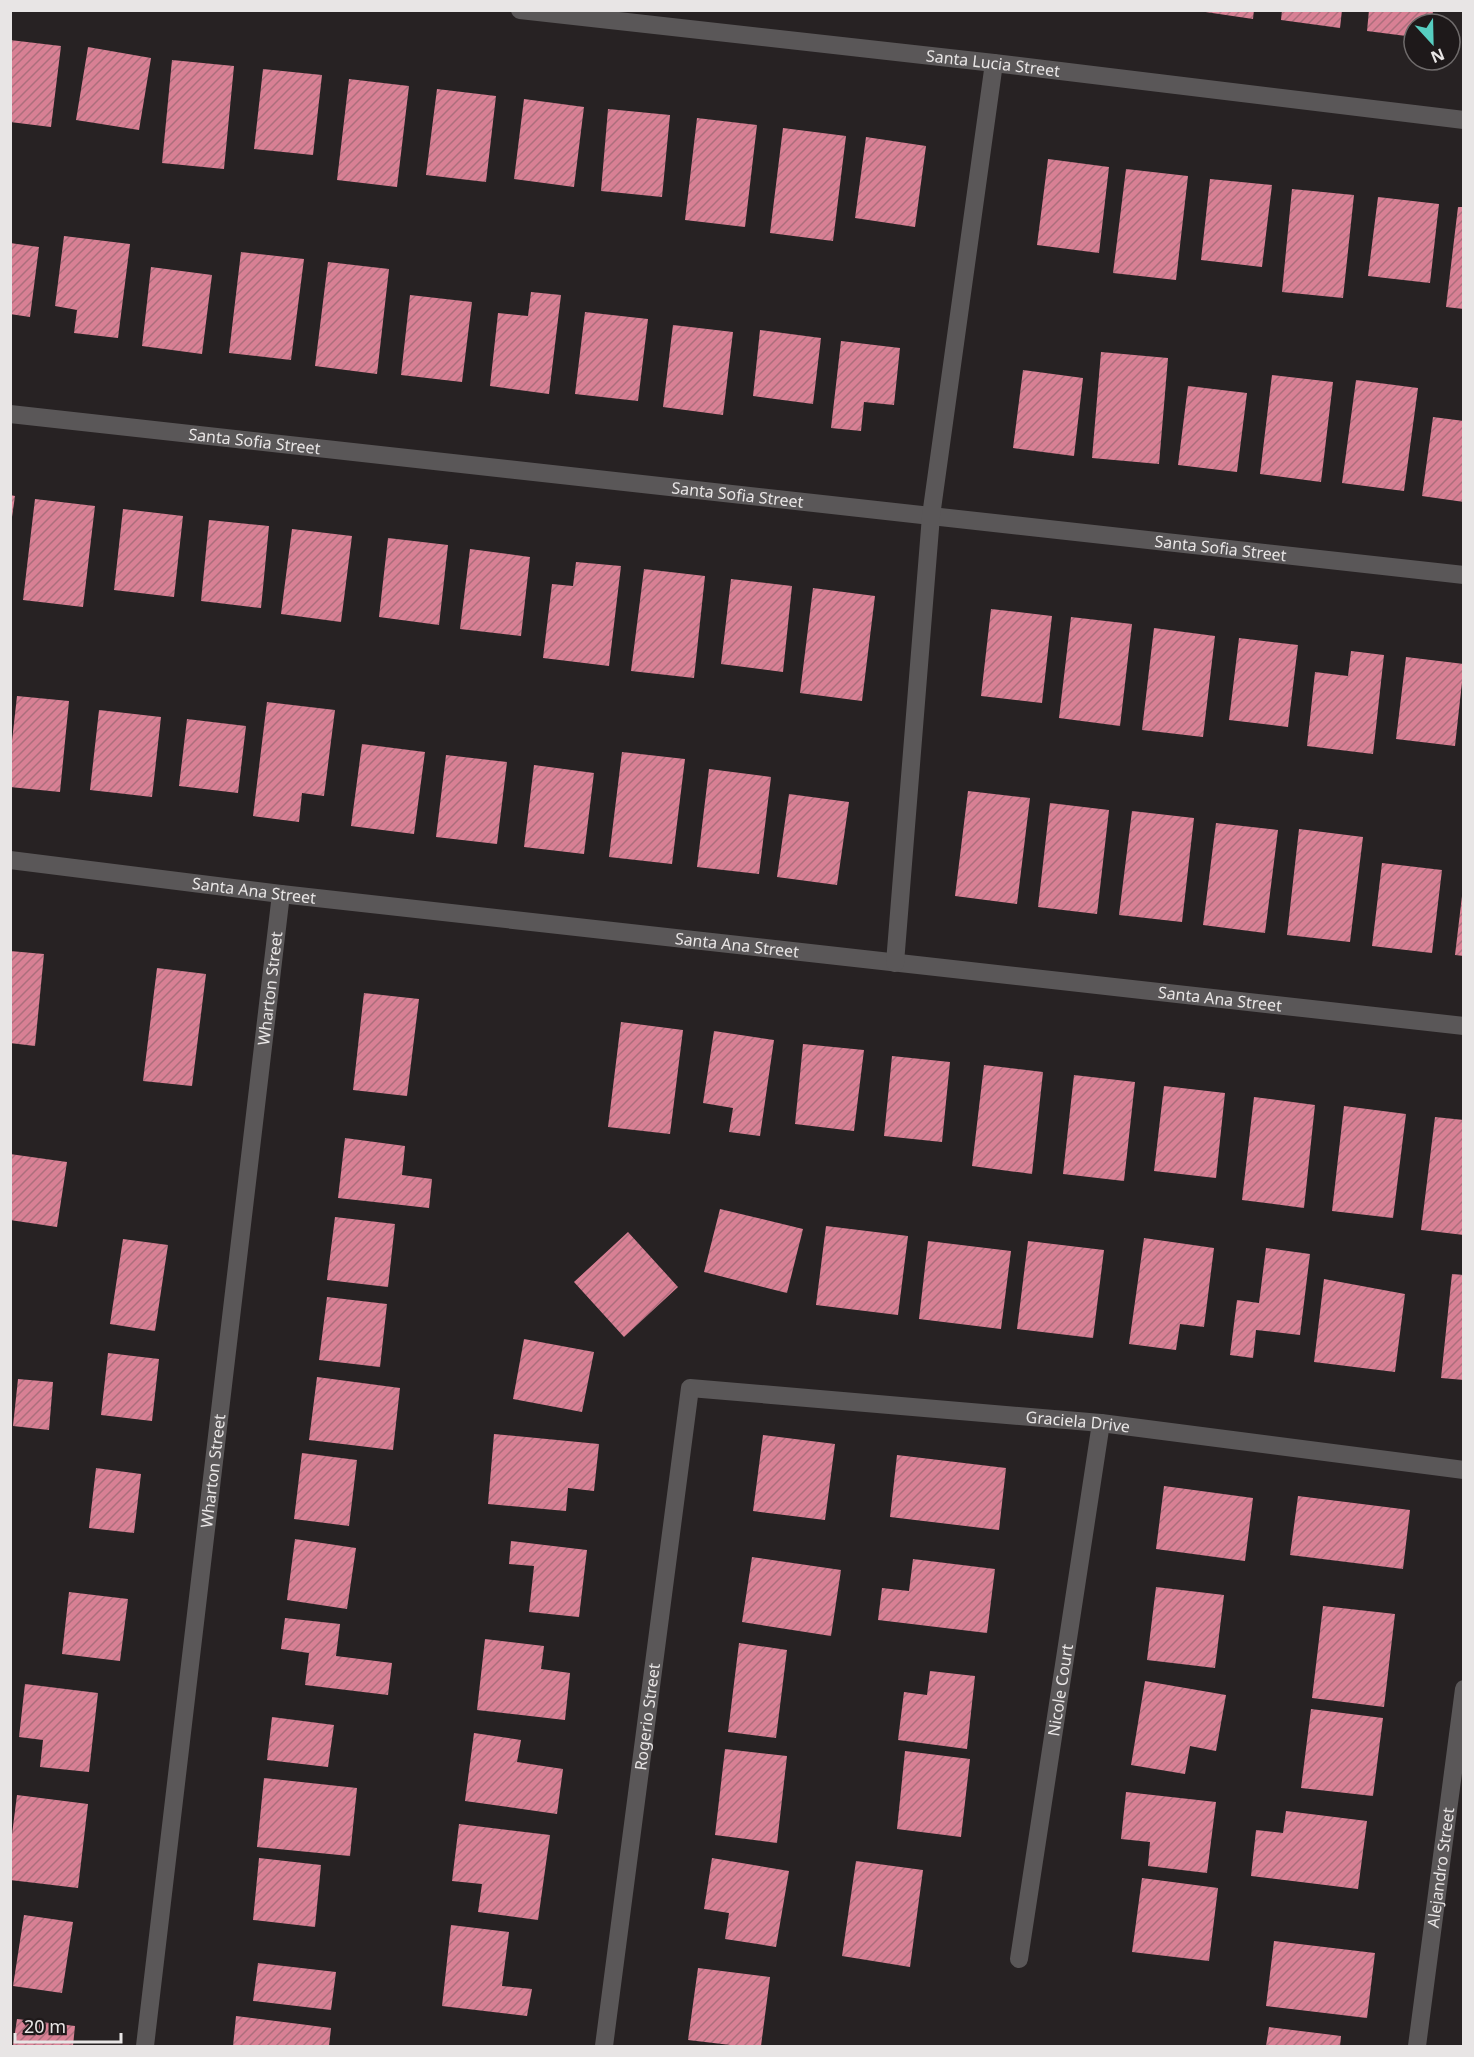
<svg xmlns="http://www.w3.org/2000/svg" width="1474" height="2057" font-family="'Noto Sans',sans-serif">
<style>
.building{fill:url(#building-hatch)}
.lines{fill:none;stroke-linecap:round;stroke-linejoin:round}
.street{stroke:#5a5758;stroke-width:18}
.labels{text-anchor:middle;stroke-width:6;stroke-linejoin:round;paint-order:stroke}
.street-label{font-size:16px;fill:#e8e5e5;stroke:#1e191a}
</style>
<defs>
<pattern id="building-hatch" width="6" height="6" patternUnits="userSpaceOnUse" patternTransform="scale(1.5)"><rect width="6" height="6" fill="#d88094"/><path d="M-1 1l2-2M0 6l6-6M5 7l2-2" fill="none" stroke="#ac6e7c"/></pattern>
</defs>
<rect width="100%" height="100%" fill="#272223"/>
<path class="building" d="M1192,10h62l-1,9z
M1282,10h60l-2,18 -59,-8z
M1369,10h64l-1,14h-18v13l-47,-6z
M10,40l51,6 -10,81 -41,-5z
M88,47l63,11 -12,72 -63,-10z
M172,60l62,6 -10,103 -62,-6z
M263,69l59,6 -9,80 -59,-6z
M349,79l60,7 -12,101 -60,-7z
M437,89l59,7 -10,86 -60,-7z
M524,99l60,8 -10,80 -60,-8z
M608,109l62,6 -8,82 -61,-6z
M697,118l60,7 -12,102 -60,-7z
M783,128l63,8 -13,105 -63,-8z
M866,137l60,9 -11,81 -60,-9z
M1048,159l61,8 -10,86 -62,-8z
M1126,169l62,7 -12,104 -63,-7z
M1210,179l62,6 -10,82 -61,-7z
M1292,189l62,6 -11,103 -61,-6z
M1378,197l61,7 -9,79 -62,-7z
M1458,207h6v102l-18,-2z
M64,236l66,8 -12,94 -44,-5 3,-23 -22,-4z
M10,243l29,4 -9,70 -20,-3z
M241,252l63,7 -13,101 -62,-7z
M328,262l61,7 -12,105 -62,-8z
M151,267l61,8 -10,79 -60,-8z
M531,292l30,3 -12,99 -59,-8 8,-73 30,3z
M410,295l62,7 -10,80 -61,-7z
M585,312l63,7 -10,82 -63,-7z
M673,325l60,7 -10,83 -60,-8z
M760,330l61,8 -8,66 -60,-8z
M841,341l59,7 -6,57 -30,-3 -3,29 -30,-3z
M1101,352l67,6 -9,106 -67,-6z
M1023,370l60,8 -9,78 -61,-8z
M1272,375l61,7 -12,100 -61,-8z
M1356,380l62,8 -14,103 -62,-8z
M1188,386l59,7 -10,79 -59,-7z
M1433,417l31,4v81l-42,-6z
M10,495l5,1 -3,21h-2z
M35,499l60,7 -12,101 -60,-7z
M123,509l60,7 -9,81 -60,-7z
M209,520l60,6 -8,82 -60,-7z
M292,529l60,7 -11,86 -60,-8z
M388,538l60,7 -9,80 -60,-8z
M470,549l60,8 -9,79 -61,-7z
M576,562l45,4 -12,100 -66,-8 9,-74 21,2z
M644,569l61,7 -11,102 -63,-7z
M731,579l61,7 -9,86 -62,-8z
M813,588l62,8 -13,105 -62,-8z
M991,609l61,7 -10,87 -61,-7z
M1071,617l61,7 -12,102 -61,-8z
M1154,628l61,8 -12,101 -61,-7z
M1239,638l59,7 -10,82 -59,-7z
M1351,651l33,4 -11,99 -66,-8 8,-74 33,4z
M1406,657l58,7 -9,82 -59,-7z
M17,696l52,5 -9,91 -50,-5v-28z
M267,702l68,8 -11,86 -22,-3 -3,29 -46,-6z
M99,710l62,7 -9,80 -62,-7z
M187,719l59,7 -8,67 -59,-7z
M362,744l63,8 -11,82 -63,-8z
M622,752l63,7 -13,105 -63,-7z
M446,755l61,7 -10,82 -61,-7z
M534,765l60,8 -10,81 -60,-7z
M709,769l62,8 -12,97 -62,-7z
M968,791l62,7 -13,106 -62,-8z
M789,794l60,8 -12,83 -60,-8z
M1050,803l59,7 -12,104 -59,-7z
M1132,811l62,7 -12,104 -63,-7z
M1216,823l62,7 -13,103 -62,-8z
M1299,829l64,8 -13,105 -63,-7z
M1382,863l60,7 -10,83 -60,-7z
M1462,896h2v60l-9,-1z
M10,951l34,3 -9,92 -25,-3z
M157,968l49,6 -14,112 -49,-5z
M364,993l55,6 -12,97 -54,-6z
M621,1022l62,8 -13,104 -62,-7z
M714,1031l60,9 -14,96 -31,-4 4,-24 -30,-5z
M803,1044l61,6 -10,81 -59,-7z
M892,1056l58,6 -8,80 -58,-6z
M984,1065l59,7 -11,102 -60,-8z
M1074,1075l61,7 -11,99 -61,-7z
M1164,1086l61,7 -9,85 -62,-7z
M1254,1097l61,8 -11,103 -62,-8z
M1344,1106l62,8 -13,104 -61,-7z
M1435,1117l29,3v115l-43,-5z
M345,1138l60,8 -3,29 30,4 -3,29 -91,-10z
M10,1154l57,8 -10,65 -47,-7z
M720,1209l83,20 -16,64 -83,-21z
M335,1217l60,7 -7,63 -61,-7z
M826,1226l82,10 -10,79 -82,-10z
M628,1232l50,55 -54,50 -50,-55z
M1144,1238l70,10 -10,79 -24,-3 -4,26 -47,-6z
M123,1239l45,6 -13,86 -45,-7z
M928,1241l83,10 -10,78 -82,-10z
M1028,1241l76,9 -11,88 -76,-9z
M1266,1248l44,6 -10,81 -44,-5 -3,28 -23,-3 7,-55 22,3z
M1452,1274l12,1v105l-23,-2z
M1324,1279l81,15 -10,78 -81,-10z
M327,1297l60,7 -7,63 -61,-7z
M524,1339l70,13 -12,60 -69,-13z
M108,1353l51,6 -7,62 -51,-6z
M317,1377l83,11 -7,62 -84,-10z
M18,1379l35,3 -4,48 -36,-4z
M494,1434l105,10 -5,47 -26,-3 -2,23 -78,-7z
M763,1435l72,9 -10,76 -72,-9z
M302,1453l55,7 -8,66 -55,-7z
M897,1455l109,13 -7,62 -109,-13z
M96,1468l45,6 -7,59 -45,-5z
M1164,1486l89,12 -8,63 -89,-12z
M1298,1496l112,14 -7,59 -113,-14z
M295,1539l61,9 -9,61 -60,-9z
M511,1541l76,9 -8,67 -50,-5 5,-46 -25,-2z
M752,1557l89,13 -10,66 -89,-14z
M913,1559l82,10 -8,64 -109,-13 4,-32 27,3z
M1156,1587l68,8 -9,73 -68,-8z
M69,1592l59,7 -8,62 -58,-7z
M1323,1606l72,8 -11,93 -72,-9z
M285,1618l55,6 -4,32 56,7 -4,32 -83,-10 4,-32 -28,-4z
M485,1639l59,7 -3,23 29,4 -5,47 -88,-10z
M739,1643l48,7 -11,88 -48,-6z
M930,1671l45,5 -8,73 -69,-9 6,-48 23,3z
M1145,1681l81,14 -10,56 -26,-5 -5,28 -54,-9z
M25,1684l73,9 -9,79 -49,-5 3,-27 -24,-3z
M1311,1709l72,9 -10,78 -72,-8z
M272,1717l62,8 -6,42 -61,-7z
M474,1733l47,7 -4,22 46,7 -6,45 -92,-13z
M725,1749l62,7 -10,87 -62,-8z
M905,1751l65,8 -9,78 -64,-8z
M264,1778l93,10 -7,68 -93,-9z
M1126,1792l90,10 -9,71 -59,-7 2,-24 -29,-3z
M17,1795l71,9 -10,84 -68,-8v-30z
M1286,1811l81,10 -9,68 -107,-13 5,-46 27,3z
M459,1824l91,11 -12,85 -60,-8 4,-28 -30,-3z
M259,1858l62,7 -6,62 -62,-7z
M712,1858l77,13 -13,76 -51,-8 4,-26 -25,-4z
M856,1861l67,9 -13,97 -68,-11z
M1142,1878l76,10 -9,73 -77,-9z
M24,1915l49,7 -11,71 -49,-7z
M451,1925l58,7 -7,54 30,3 -5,27 -85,-10z
M1274,1941l101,12 -8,65 -101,-12z
M258,1963l78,9 -5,38 -78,-9z
M698,1968l72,9 -9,69h-22l-51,-6z
M236,2016l95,12 -2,18h-96z
M17,2019l58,7 -2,20h-60z
M1269,2027l72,9 -1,10h-74z"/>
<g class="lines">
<g class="street">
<path id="s1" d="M520,10l474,53 470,57"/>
<path id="s2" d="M10,414l1454,161"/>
<path id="s3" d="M10,860l271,34 1183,132"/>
<path d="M895,963l36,-447 63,-453"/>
<path id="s4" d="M1019,1959l82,-536"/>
<path id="s5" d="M145,2046l136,-1152"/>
<path id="s6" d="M604,2046l86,-658 411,35 363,47"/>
<path id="s7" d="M1417,2046l47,-357"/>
</g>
</g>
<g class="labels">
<g class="street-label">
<text dy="6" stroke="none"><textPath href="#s1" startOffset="476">Santa Lucia Street</textPath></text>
<text dy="6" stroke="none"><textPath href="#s2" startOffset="246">Santa Sofia Street</textPath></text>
<text dy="6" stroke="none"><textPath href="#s2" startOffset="732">Santa Sofia Street</textPath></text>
<text dy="6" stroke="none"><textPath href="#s2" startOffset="1218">Santa Sofia Street</textPath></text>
<text dy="6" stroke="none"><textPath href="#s3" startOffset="246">Santa Ana Street</textPath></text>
<text dy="6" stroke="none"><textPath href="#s3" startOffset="732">Santa Ana Street</textPath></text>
<text dy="6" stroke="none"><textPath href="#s5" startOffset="1065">Wharton Street</textPath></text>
<text dy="6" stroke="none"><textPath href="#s3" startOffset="1218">Santa Ana Street</textPath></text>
<text dy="6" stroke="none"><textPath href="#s6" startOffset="1053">Graciela Drive</textPath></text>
<text dy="6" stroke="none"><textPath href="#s5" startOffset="579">Wharton Street</textPath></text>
<text dy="6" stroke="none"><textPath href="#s4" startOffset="272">Nicole Court</textPath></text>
<text dy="6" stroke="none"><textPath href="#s6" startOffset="332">Rogerio Street</textPath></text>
<text dy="6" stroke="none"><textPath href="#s7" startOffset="180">Alejandro Street</textPath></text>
</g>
</g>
<rect width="1474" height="2057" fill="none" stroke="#e8e5e5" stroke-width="24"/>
<g transform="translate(1432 42) rotate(158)"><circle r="28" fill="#1e191a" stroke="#6f6b6b" stroke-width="1.5"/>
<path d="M0-4.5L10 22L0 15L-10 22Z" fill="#57cec1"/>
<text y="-9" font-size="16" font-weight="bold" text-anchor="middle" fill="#e8e5e5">N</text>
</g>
<path d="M15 2033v9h106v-9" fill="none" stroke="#e8e5e5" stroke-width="3"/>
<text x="24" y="2033" font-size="18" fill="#e8e5e5" stroke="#1e191a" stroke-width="4.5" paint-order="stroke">20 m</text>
</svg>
